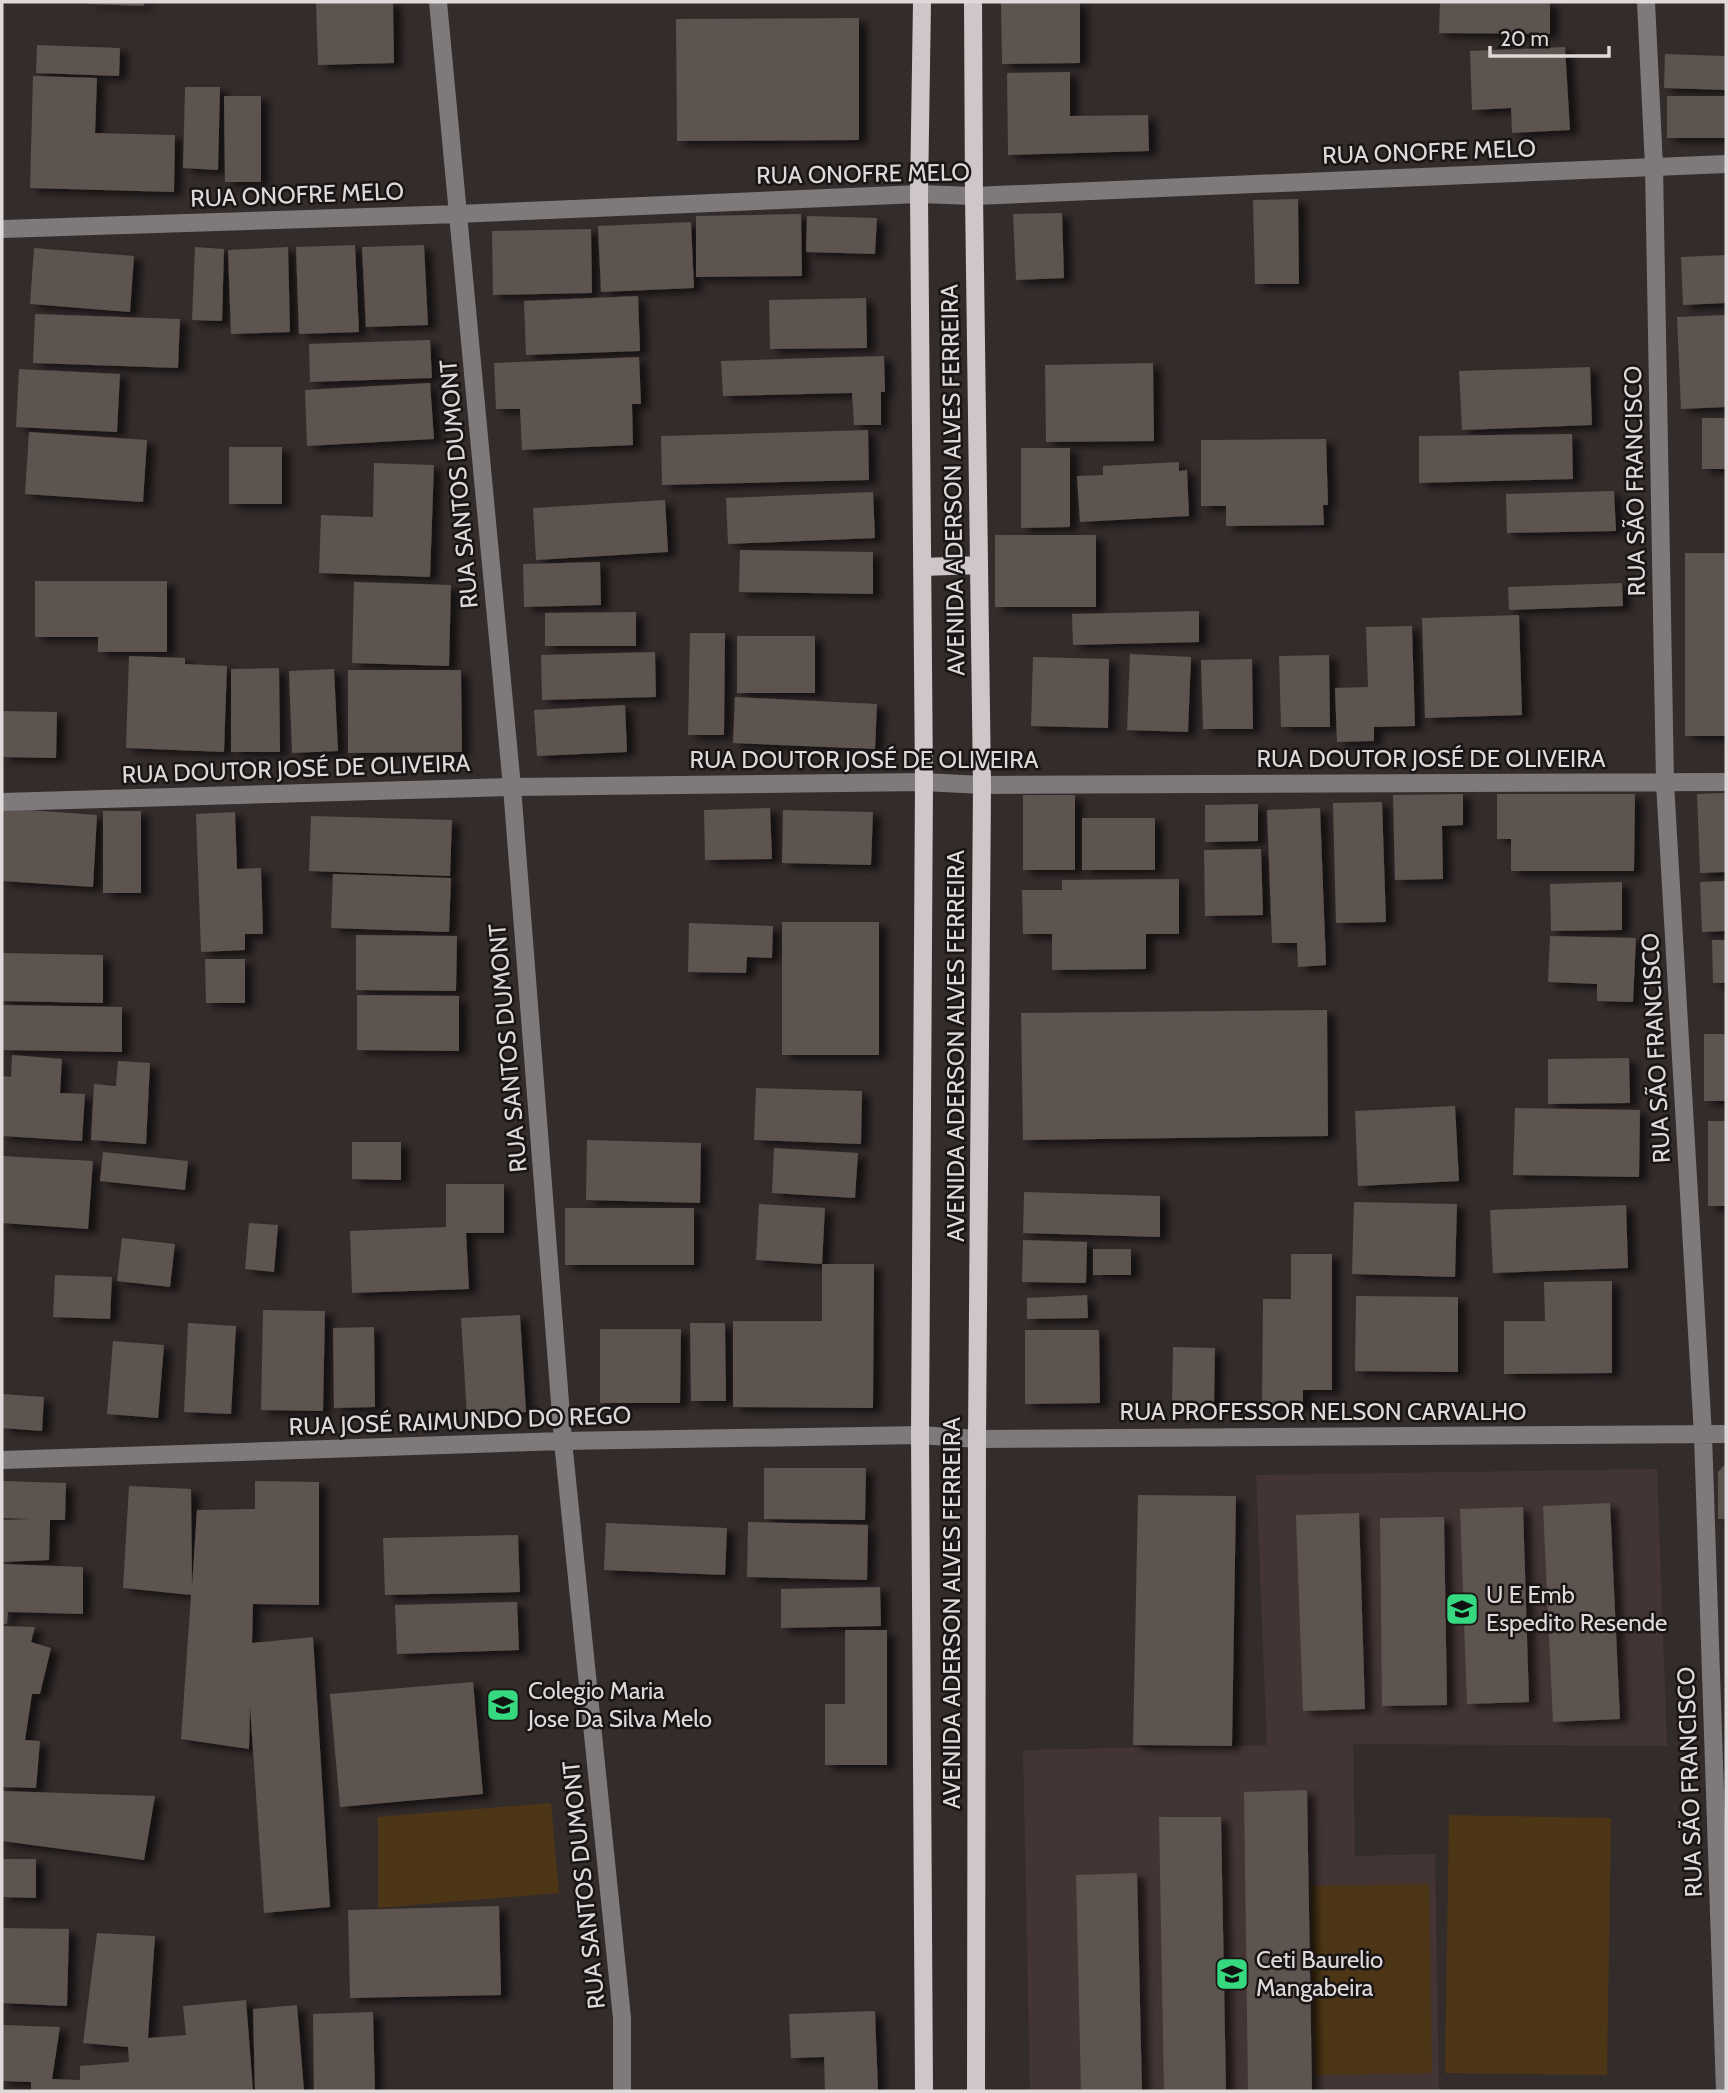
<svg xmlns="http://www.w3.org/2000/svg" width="1728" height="2093" font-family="Cabin,sans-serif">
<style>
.built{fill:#443535}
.pitch{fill:#4d3615}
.building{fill:#5d534f;filter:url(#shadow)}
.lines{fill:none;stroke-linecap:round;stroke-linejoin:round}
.minor{stroke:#7e797b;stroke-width:18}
.major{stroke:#cfc6c9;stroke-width:18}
.labels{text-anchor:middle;stroke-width:5;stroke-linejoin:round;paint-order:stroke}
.street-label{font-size:24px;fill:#e0d9d9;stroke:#191515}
.poi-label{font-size:24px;fill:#e0d9d9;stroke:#191515;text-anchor:start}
</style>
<defs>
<filter id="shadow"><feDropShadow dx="8" dy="4.5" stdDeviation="3.5" flood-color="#0009"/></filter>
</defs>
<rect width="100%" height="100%" fill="#342b2b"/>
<path class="built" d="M1657,1469l10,277 -314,-2 2,112 80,-2 4,237h-409l-7,-341 244,-5 -11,-270z"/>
<path class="pitch" d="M551,1803l8,90 -181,15v-91z
M1449,1815l162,3 -4,257 -162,-2z
M1429,1884l3,189 -118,2 -4,-189z"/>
<path class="building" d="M88,2h56v4l-56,-2z
M316,2h77l1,61 -76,2z
M1001,2h79v61l-78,1z
M1440,2h110v32l-111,-1z
M859,18v122l-182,1 -1,-122z
M37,45l83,3 -1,28 -83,-3z
M1565,47l5,83 -58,3 -1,-25 -39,2 -2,-59z
M1665,54l61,2v34l-62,-2z
M1070,72v44l78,-1 1,36 -141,4 -1,-82z
M33,76l64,2 -2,55 80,2 -1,57 -144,-4z
M185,87h35l-2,83 -35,-2z
M224,96h37v86h-36z
M1667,96h59v42h-59z
M1298,199l1,85h-44l-2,-84z
M1062,213l2,65 -48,2 -3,-66z
M801,214l1,62 -106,1v-61z
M807,216l70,2 -2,36 -69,-2z
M691,222l3,66 -93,4 -3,-66z
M591,229l1,64 -99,2 -1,-64z
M355,245l4,87 -60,2 -3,-87z
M424,245l4,80 -62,2 -4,-80z
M195,247l29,2 -2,72 -30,-1z
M288,247l2,85 -59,2 -3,-84z
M34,248l100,8 -4,56 -100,-8z
M1726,255v48l-43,2 -2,-48z
M638,296l2,55 -114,4 -2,-54z
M866,298l1,50 -97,1 -1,-49z
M35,314l145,5 -2,49 -145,-5z
M1726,315v92l-45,2 -4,-92z
M430,340l2,38 -122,4 -1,-38z
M884,356l1,36h-4v33h-27l-2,-32 -129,3 -2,-35z
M639,357l2,47h-9l1,41 -111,5 -2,-41h-24l-2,-46z
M1153,363l1,78 -108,1 -1,-77z
M1590,367l2,58 -130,5 -3,-59z
M19,369l101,5 -3,58 -101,-5z
M430,383l4,56 -127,7 -2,-56z
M1702,418h24v51h-24z
M868,430l1,50 -207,5 -1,-49z
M29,432l118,8 -4,62 -118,-8z
M1572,434l1,45 -154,4v-47z
M1326,439l2,66h-5l1,20 -98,1v-20h-25v-66z
M229,447h53v57h-53z
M1021,448h49v79l-49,1z
M1179,462v9l8,-1 2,46 -109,6 -3,-46 26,-1v-9z
M374,463l60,2 -4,112 -111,-4 2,-58 52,2z
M1614,491l2,40 -109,2 -1,-39z
M873,492l2,46 -147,6 -2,-46z
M665,500l3,52 -132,8 -3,-52z
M995,535h101v72h-101z
M740,550l133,2v42l-134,-2z
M1685,553h41v183h-41z
M600,562l1,43 -77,2 -1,-43z
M35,581h132v71h-69v-15h-63z
M354,582l97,3 -2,81 -97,-3z
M1622,583l1,23 -114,4 -1,-23z
M1199,611v31l-126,3 -1,-31z
M636,612v34h-91v-33z
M1519,615l3,100 -97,3 -3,-100z
M1412,626l3,100 -41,1v14l-37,1 -2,-54 33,-1 -2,-60z
M690,633h35l-1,102h-36z
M737,636h78v57h-78z
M655,652l1,45 -114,3 -1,-45z
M1130,654l61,3 -3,75 -61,-2z
M1329,655l1,72h-49l-2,-71z
M129,656l56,2v6l42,2 -3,86 -98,-4z
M1033,657l76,2 -1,69 -77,-2z
M1252,659l1,70h-50l-2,-69z
M279,668l1,84h-49v-83z
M334,669l4,82 -46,2 -3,-82z
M348,670h113l1,82 -114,1z
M735,697l142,7 -2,45 -142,-6z
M625,705l2,47 -90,4 -3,-46z
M2,711l55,1 -1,46 -54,-1z
M1726,793v79l-26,1 -3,-79z
M1463,794v31l-21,1 1,53 -48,1 -2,-85z
M1497,794h138l-1,77h-123v-32h-14z
M1023,795h52v75h-52z
M1382,802l4,120 -50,1 -3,-120z
M1258,804v37l-53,1v-37z
M2,808l95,7 -4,72 -91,-6z
M770,808l2,51 -67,1 -1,-50z
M1320,808l6,157 -28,2 -1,-24h-25l-5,-133z
M783,810l90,2 -2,53 -89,-2z
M103,811h38v82h-38z
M235,812l2,57 24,-1 2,66h-18v16l-44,2 -5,-138z
M311,816l141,4 -2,56 -141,-5z
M1082,818h73v52h-73z
M1261,849l2,66 -58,1 -1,-66z
M333,874l118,4 -2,54 -118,-4z
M1179,879v55h-33v35l-94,1v-36h-29l-1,-44h40v-10z
M1726,881v50l-24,1 -2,-50z
M1622,882v48l-71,1 -1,-47z
M782,922h97v133h-97z
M689,923l84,3 -1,32 -25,-1 -1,16 -58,-1z
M356,935l101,1 -1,55 -100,-1z
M1550,936l86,2 -3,64 -36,-1v-17l-49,-2z
M1712,940h14v43h-13z
M2,953l101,2v48l-101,-2z
M205,959h40v44h-39z
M357,995l102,1v55l-102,-1z
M2,1005l120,2v45l-120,-2z
M1327,1010l1,126 -305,4 -2,-127z
M1704,1034h22v67h-22z
M12,1055l50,4 -2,34 25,1 -3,47 -80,-5v-60l9,1z
M1629,1058l1,45 -82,1v-45z
M118,1061l32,2 -4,81 -55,-4 3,-56 22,2z
M756,1088l106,3 -1,53 -107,-4z
M1455,1106l4,75 -101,5 -3,-75z
M1515,1108l125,2 -1,67 -126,-2z
M1708,1121h18v85h-18z
M587,1140l114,3 -1,60 -114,-3z
M352,1142h49v38l-49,-1z
M774,1148l84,5 -3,45 -83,-5z
M103,1152l85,9 -3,29 -85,-9z
M2,1156l91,5 -5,68 -86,-6z
M446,1184h58v49h-38l3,56 -117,4 -2,-62 96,-4z
M1024,1192l136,4v41l-137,-4z
M1354,1202l103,2 -2,73 -103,-3z
M759,1204l66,4 -3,56 -66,-4z
M1626,1205l2,63 -135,5 -3,-63z
M565,1208h129v57h-129z
M249,1223l29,2 -4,47 -29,-3z
M122,1238l53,6 -5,43 -53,-6z
M1023,1240l64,2 -1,41 -64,-1z
M1093,1249h38v26h-38z
M1291,1254h41v136h-29v16h-41l1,-107h28z
M822,1264h52l-1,144 -140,-1v-86h89z
M55,1275l57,2 -2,42 -57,-2z
M1612,1281v92l-108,1v-53h41l-1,-39z
M1087,1295l1,23 -61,1v-21z
M1356,1296l102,1v75l-103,-1z
M263,1310l62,1 -2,100 -62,-1z
M520,1315l6,97 -59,4 -6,-98z
M188,1323l48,3 -5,88 -47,-2z
M690,1323h35l1,78h-35z
M374,1327l1,80 -41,1 -1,-80z
M600,1329h81l-1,74h-80z
M1025,1330h74l1,73 -75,1z
M113,1341l51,4 -6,73 -51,-4z
M1173,1347l42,1 -1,57h-42z
M2,1394l42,3 -2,34 -40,-3z
M1726,1463v56h-8v-47z
M764,1468h102l-1,52 -101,-1z
M2,1481l64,2 -1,37h-15l-1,40 -47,2v-42l29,-1 -29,-1z
M255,1481l64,1v123l-66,-1 -1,39 61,-6 17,270 -66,6 -14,-207 -1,43 -68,-10 10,-144 -68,-7 6,-102 62,3 1,98 5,-77 58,-1z
M1138,1495l98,1 -4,250 -99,-1z
M1610,1503l10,216 -67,3 -10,-216z
M1523,1507l6,195 -62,2 -7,-195z
M1359,1513l6,196 -62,2 -7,-196z
M1444,1517l3,188 -65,1 -2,-188z
M748,1522l120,3 -1,55 -120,-3z
M606,1523l121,5 -2,47 -121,-5z
M518,1535l2,57 -135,3 -2,-57z
M2,1564l81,3v47l-75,-2 -1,12h-5z
M880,1587l1,39 -100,2v-39z
M517,1602l2,48 -122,4 -2,-49z
M2,1626l33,1 -4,15 20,6 -11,46h-8l-7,46 15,1 -4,47 -34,-1z
M845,1630h42v135h-62v-61h20z
M473,1682l10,112 -143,13 -10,-113z
M1307,1790l5,301h-64l-4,-299z
M2,1791l153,5 -11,64 -142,-19z
M1159,1817h62l5,274h-62z
M2,1859h34v39l-34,-1z
M1137,1873l5,218h-61l-5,-216z
M499,1906l2,89 -151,3 -2,-88z
M2,1928l67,1 -2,77 -65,-3z
M97,1933l58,3 -7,102 38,-3 -3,-29 63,-6 7,91h-222v-9l-29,-1v-56l58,2 -8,52 28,1v-14l49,-4 -1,-15 -45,-4z
M297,2005l7,86h-49l-2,-82z
M875,2011l3,80h-53l-1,-34 -33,1 -2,-44z
M373,2012l2,79h-61l-1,-77z"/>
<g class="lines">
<path class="minor" d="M438,2l74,785 51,654 59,577v73
M1646,2l8,164 11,617 38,652 22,656
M2,229l456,-15 461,-20 55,2 752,-32
M2,802l510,-15 412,-5 58,3 744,-3
M2,1460l561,-19 357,-6 57,4 749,-5"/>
<path class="major" d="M922,2l-3,192 5,588 -4,653 4,656
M973,2l1,194 8,589 -5,654 -1,652
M922,567l57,-2"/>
</g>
<defs>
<symbol id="school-square" viewBox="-11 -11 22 22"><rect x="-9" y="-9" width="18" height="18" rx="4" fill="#36d880" stroke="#191515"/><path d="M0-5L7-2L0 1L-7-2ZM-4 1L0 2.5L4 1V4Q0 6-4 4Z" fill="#111"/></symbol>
</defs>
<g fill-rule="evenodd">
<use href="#school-square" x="1443" y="1590" width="38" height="38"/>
<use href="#school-square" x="484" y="1686" width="38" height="38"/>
<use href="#school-square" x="1213" y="1955" width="38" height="38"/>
</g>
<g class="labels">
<g class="street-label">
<text transform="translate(1429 152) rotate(-2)" y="8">RUA ONOFRE MELO</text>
<text transform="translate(863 174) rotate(-1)" y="8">RUA ONOFRE MELO</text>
<text transform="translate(297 195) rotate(-2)" y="8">RUA ONOFRE MELO</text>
<text transform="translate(953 480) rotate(-91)" y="8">AVENIDA ADERSON ALVES FERREIRA</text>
<text transform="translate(1635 481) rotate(-91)" y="8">RUA SÃO FRANCISCO</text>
<text transform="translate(459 484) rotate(-95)" y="8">RUA SANTOS DUMONT</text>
<text x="1431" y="767">RUA DOUTOR JOSÉ DE OLIVEIRA</text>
<text x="864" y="768">RUA DOUTOR JOSÉ DE OLIVEIRA</text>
<text transform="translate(296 769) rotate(-2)" y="8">RUA DOUTOR JOSÉ DE OLIVEIRA</text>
<text transform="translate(956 1046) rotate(-90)" y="8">AVENIDA ADERSON ALVES FERREIRA</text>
<text transform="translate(508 1048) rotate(-95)" y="8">RUA SANTOS DUMONT</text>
<text transform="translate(1656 1048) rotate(-93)" y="8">RUA SÃO FRANCISCO</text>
<text x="1323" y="1420">RUA PROFESSOR NELSON CARVALHO</text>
<text transform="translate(460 1421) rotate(-2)" y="8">RUA JOSÉ RAIMUNDO DO REGO</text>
<text transform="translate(952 1613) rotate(-90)" y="8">AVENIDA ADERSON ALVES FERREIRA</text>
<text transform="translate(1690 1782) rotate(-92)" y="8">RUA SÃO FRANCISCO</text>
<text transform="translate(584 1885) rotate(-96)" y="8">RUA SANTOS DUMONT</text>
</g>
<g class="poi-label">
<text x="1486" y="1603">U E Emb<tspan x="1486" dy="28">Espedito Resende</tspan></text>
<text x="528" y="1699">Colegio Maria<tspan x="528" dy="28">Jose Da Silva Melo</tspan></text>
<text x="1256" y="1968">Ceti Baurelio<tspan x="1256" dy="28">Mangabeira</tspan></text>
</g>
</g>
<rect width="1728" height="2093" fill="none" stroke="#e0d9d9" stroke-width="7"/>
<path d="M1490 46v10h119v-10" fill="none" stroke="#e0d9d9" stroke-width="3.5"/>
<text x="1500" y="46" font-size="21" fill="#e0d9d9" stroke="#191515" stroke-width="5" paint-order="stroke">20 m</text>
</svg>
